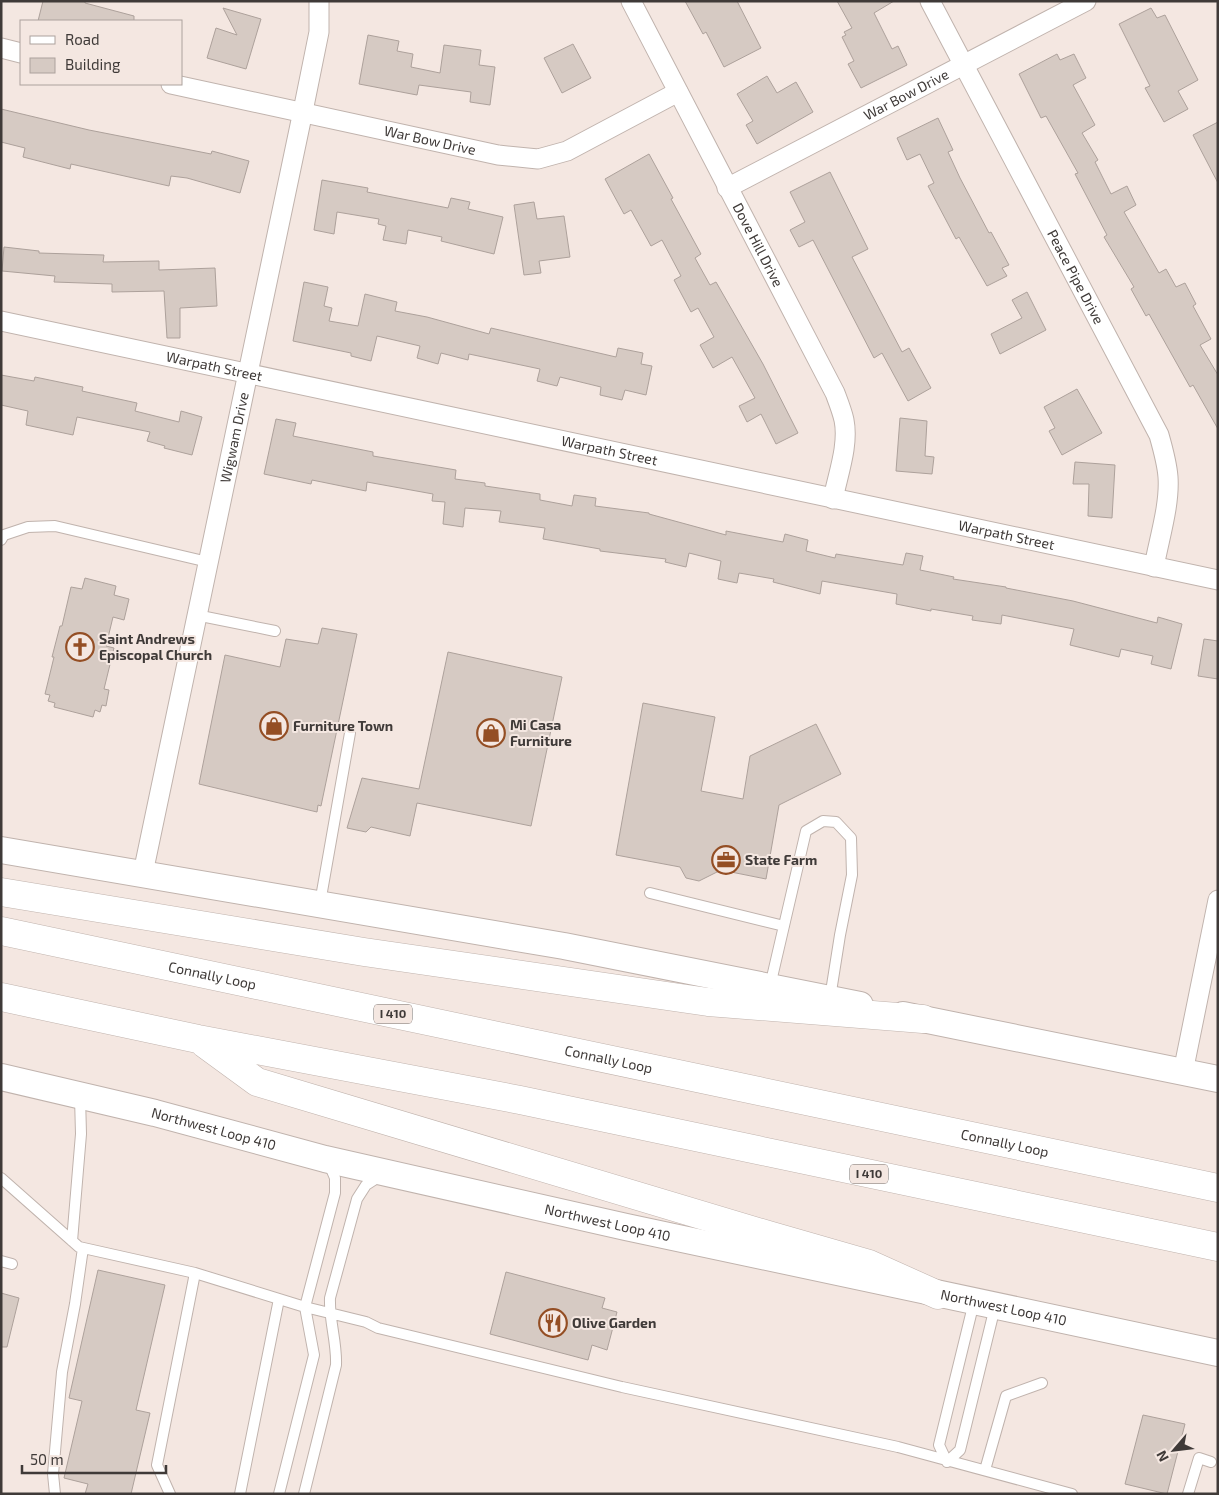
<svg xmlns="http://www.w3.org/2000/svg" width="1219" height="1495" font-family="'Exo 2',sans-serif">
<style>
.building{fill:#d6cac3;stroke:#ada19b}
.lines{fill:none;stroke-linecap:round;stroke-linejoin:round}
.service-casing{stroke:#c0b3ad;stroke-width:12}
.minor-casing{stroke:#c0b3ad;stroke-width:21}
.secondary-casing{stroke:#c0b3ad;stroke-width:28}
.motorway-casing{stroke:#c0b3ad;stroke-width:29}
.service{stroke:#fff;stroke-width:10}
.minor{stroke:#fff;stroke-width:19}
.secondary{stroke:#fff;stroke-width:26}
.motorway{stroke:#fff;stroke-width:28}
.labels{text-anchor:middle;stroke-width:4;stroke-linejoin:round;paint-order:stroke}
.shield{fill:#f4e7e1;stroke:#756e6b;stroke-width:1}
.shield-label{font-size:12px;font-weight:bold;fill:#3f3a38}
.street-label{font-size:14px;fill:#3f3a38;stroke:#f4e7e1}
.poi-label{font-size:14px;font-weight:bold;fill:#3f3a38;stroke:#f4e7e1;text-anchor:start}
</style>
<rect width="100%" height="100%" fill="#f4e7e1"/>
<path class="building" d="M43,1h42v2l49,13v5h-96z
M685,1h52l24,47 -37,19 -18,-35 -3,2z
M837,1h57l-20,12 18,36 6,-3 9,19 -46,23 -13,-24 6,-3 -12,-24 4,-2 -2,-3 8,-4z
M223,8l38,11 -15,50 -39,-11 9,-30 21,7z
M1151,8l6,10 8,-3 33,65 -20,11 10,18 -24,13 -19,-34 5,-2 -31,-62z
M368,35l31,6 -2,10 16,3 -2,13 29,6 4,-28 37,5 -2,15 16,2 -5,38 -20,-3 1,-10 -52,-7 -2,10 -58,-11z
M573,44l18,34 -29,15 -18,-35z
M1057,54l3,6 14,-6 12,24 -13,7 22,40 -13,8 16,27 -3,2 16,32 16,-8 9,19 -12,7 35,61 7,-4 10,18 9,-4 11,21 -3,2 18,33 -11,6 18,30v54l-25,-44 -3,2 -41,-73 -3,2 -15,-27 3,-2 -30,-50 3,-2 -32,-61 3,-1 -32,-57 -5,2 -22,-44z
M767,76l10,17 19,-11 17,30 -56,32 -11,-19 7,-4 -16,-27z
M1,109l88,21 122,24 1,-3 37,10 -9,32 -53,-15 -16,-2 -2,10 -98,-22 -1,5 -47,-12 2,-9 -24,-6z
M938,118l15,32 -5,2 12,26 29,55 2,-1 18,33 -7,3 5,8 -20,10 -28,-49 -3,2 -28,-53 6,-3 -14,-29 -13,6 -10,-22z
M1218,122v61l-25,-48z
M649,154l24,44 -2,1 30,55 -6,4 15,27 6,-3 47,82 35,69 -22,11 -15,-30 -14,8 -8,-16 16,-8 -23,-41 -19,11 -13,-23 14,-8 -16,-29 -7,4 -17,-32 7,-4 -19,-36 -11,6 -20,-36 -7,4 -19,-35z
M830,172l38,77 -16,8 50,95 7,-4 22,40 -23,13 -26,-48 -8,5 -61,-118 -14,7 -9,-17 15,-8 -15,-30z
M322,180l46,8 -1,4 81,16 3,-10 19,4 -2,7 35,8 -9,37 -53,-13 1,-4 -34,-7 -2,14 -23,-4 3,-14 -8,-2 1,-5 -42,-7 -3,22 -20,-4z
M534,202l3,17 27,-3 6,41 -31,4 2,12 -17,2 -10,-70z
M4,247l35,4v2l65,2 -1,7 56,-1v9l56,-2 2,38 -37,2v30h-13l-3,-47 -52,1v-8l-58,-2 1,-6 -53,-5z
M304,282l24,5 -4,19 8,2 -3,13 29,5 7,-32 32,8 -2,9 32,6 62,17 2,-6 125,29 2,-9 25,5 -2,11 11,2 -6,29 -21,-5 -3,10 -22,-5 1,-8 -41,-10 -3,9 -20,-5 3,-12 -71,-15 -1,6 -27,-7 -3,11 -21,-6 3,-12 -43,-10 -6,25 -20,-5v-3l-58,-12z
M1027,292l19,38 -46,24 -9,-20 31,-16 -10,-18z
M1,375l33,6 1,-4 48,10 -1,4 55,12 -2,8 44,11 2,-11 21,6 -10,38 -28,-7 1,-2 -18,-5 3,-9 -73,-15 -4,18 -47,-10 2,-14 -27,-6z
M1077,389l25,44 -40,22 -13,-24 6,-3 -11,-21z
M900,418l27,3 -2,35 9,1 -2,17 -36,-3z
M276,419l20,4 -3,13 80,16v4l83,14 -1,9 30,4v3l55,8v6l32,6 2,-11 22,3 -1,8 54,7v1l77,21v-4l57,11 2,-8 23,6 -2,11 29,7 1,-4 67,11 3,-12 17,3 -3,14 34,7 -1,2 53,8v1l67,13 84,22 1,-6 24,7 -11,45 -20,-5 2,-8 -32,-7 -2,8 -49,-12 4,-16 -72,-14 -1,9 -29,-4 1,-4 -42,-7v2l-35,-7 1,-10 -75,-13 -2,13 -47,-12 1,-3 -35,-6 -2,10 -19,-4 3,-18 -32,-8 -3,14 -21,-5 1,-3 -66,-8v-2l-57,-10 2,-11 -46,-6 2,-11 -36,-3 -2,19 -20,-3 2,-22 -13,-1 1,-7 -66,-12 -1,9 -54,-11 -1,4 -47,-10z
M1075,462l40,3 -3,53 -24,-2 1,-32h-16z
M85,578l31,8 -2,9 15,4 -5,21 -11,-3 -7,29 8,2 -10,41 5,1 -3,16 -4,-1 -2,7 -5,-2 -2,7 -39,-10 1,-4 -7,-2 2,-6 -5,-1 9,-37h-2l8,-31h2l9,-39 11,2z
M322,628l35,6 -36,172 -3,-1 -1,7 -118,-28 26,-129 55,12 6,-28 32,5z
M1204,639l14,2v38l-20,-3z
M448,652l114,25 -31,149 -114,-23 -7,33 -39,-9 -5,5 -19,-4 15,-50 57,11z
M643,703l72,14 -14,74 42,8 7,-43 66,-32 25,50 -62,31 -13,74 -45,-9 -22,11 -13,-3 -6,-11 -64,-12z
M98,1270l67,15 -29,125 14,3 -19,81h-46l3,-10 -24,-6 18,-77 -13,-3z
M506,1272l99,26 -3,10 15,4 -10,38 -15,-5 -4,15 -98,-26z
M1,1293l18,5 -12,49h-6z
M1143,1415l42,9 -18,70 -42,-10z"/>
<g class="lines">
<defs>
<path id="service" d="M1,540l3,-5 24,-8 27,-1 153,36
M196,615l79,16
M650,893l134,33
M320,903l30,-170
M770,986l36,-155 17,-10 13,1 15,16 1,37 -12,60 -10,63
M1,1178l78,69 116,26 110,34 61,15 12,6 244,59 276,60 174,47
M72,1241l9,-107 -1,-37
M1,1261l11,3
M947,1462l-8,-17 35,-143
M947,1462l13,-12 35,-143
M985,1470l21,-74 36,-13
M55,1494l-2,-20 9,-102 13,-68 8,-56
M170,1494l-13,-29 38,-192
M240,1494l39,-195
M279,1494l35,-139 -9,-48 30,-114v-15l-6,-14
M304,1494l32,-129c1,-23 -7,-44 -6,-67l27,-99 9,-14 14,-9
M1188,1494l11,-36 12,4"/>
<g id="minor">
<path id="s1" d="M631,1l204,392c3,8 7,18 9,27 5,25 -6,54 -11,79"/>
<path id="s2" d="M930,1l229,434c4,14 8,28 9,42 2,28 -9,62 -14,90"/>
<path d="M1,48l20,5"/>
<path id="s3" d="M171,84l327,71 40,4 29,-8 111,-59"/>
<path id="s4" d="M727,188l359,-187"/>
<path id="s5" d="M1,321l1217,259"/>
<path id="s6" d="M143,873l160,-762 16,-79v-31"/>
<path d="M1183,1072l35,-172"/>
</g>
<g id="secondary">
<path d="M1,850l563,96 296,59"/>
<path d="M903,1015l315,64"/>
<path id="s7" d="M1,1077l154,36 170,46 301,68 592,126"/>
</g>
<g id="motorway">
<path d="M1,892l363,60 344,50 215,17"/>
<path id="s8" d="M1,931l1217,257"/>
<path d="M1,997l197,42 322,61 698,147"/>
<path d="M205,1044l52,38 511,153 101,29 69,31"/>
</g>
</defs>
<use href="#service" class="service-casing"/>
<use href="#minor" class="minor-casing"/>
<use href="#secondary" class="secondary-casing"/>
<use href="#motorway" class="motorway-casing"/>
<use href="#service" class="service"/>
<use href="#minor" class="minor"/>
<use href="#secondary" class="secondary"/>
<use href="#motorway" class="motorway"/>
</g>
<defs>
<symbol id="church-ring" viewBox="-11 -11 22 22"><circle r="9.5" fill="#f4e7e1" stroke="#944e24" stroke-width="1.5"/><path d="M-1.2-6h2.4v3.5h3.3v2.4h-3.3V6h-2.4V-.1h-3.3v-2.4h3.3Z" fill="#944e24"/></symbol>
<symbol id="shop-ring" viewBox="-11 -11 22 22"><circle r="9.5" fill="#f4e7e1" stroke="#944e24" stroke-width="1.5"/><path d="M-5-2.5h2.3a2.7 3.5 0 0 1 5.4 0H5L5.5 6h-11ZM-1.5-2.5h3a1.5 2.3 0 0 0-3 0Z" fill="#944e24"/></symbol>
<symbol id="office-ring" viewBox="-11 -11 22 22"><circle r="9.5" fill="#f4e7e1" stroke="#944e24" stroke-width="1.5"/><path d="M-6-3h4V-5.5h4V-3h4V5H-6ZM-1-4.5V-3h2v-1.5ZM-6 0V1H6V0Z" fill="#944e24"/></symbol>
<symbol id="restaurant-ring" viewBox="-11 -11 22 22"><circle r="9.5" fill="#f4e7e1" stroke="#944e24" stroke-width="1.5"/><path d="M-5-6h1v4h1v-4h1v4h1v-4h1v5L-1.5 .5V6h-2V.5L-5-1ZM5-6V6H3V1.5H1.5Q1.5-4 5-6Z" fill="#944e24"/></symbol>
</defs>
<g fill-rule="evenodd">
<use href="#church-ring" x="64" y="631" width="32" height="32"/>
<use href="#shop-ring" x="258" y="710" width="32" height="32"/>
<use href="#shop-ring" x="475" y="717" width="32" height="32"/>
<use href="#office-ring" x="710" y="844" width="32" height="32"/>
<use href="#restaurant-ring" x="537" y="1307" width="32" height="32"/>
</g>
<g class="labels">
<g class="shield">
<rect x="374" y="1004.5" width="38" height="19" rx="4"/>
<rect x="850" y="1164.5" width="38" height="19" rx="4"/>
</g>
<g class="shield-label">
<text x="393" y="1018">I 410</text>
<text x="869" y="1178">I 410</text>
</g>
<g class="street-label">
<text dy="5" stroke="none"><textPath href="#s4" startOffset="202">War Bow Drive</textPath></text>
<text dy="5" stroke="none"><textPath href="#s3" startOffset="265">War Bow Drive</textPath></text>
<text dy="5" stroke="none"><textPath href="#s1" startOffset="275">Dove Hill Drive</textPath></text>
<text dy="5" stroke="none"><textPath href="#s2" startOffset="312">Peace Pipe Drive</textPath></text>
<text dy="5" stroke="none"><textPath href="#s5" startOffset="218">Warpath Street</textPath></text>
<text dy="5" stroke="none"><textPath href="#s6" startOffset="445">Wigwam Drive</textPath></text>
<text dy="5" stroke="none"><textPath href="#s5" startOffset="622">Warpath Street</textPath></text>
<text dy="5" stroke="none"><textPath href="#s5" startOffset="1028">Warpath Street</textPath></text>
<text dy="5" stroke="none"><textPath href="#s8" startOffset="216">Connally Loop</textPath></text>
<text dy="5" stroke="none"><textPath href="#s8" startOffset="621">Connally Loop</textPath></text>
<text dy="5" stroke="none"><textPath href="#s7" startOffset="219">Northwest Loop 410</textPath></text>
<text dy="5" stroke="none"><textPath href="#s8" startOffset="1026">Connally Loop</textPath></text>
<text dy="5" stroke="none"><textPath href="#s7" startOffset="624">Northwest Loop 410</textPath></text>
<text dy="5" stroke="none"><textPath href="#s7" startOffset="1029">Northwest Loop 410</textPath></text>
</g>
<g class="poi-label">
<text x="99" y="644">Saint Andrews<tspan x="99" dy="16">Episcopal Church</tspan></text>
<text x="510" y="730">Mi Casa<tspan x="510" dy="16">Furniture</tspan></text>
<text x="293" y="731">Furniture Town</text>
<text x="745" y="865">State Farm</text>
<text x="572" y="1328">Olive Garden</text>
</g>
</g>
<rect width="1219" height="1495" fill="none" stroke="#3f3a38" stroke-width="5"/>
<rect x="20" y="20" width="162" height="65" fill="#f4e7e1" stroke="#aca29d"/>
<rect x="30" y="36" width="25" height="8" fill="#ffffff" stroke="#aca29d"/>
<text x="65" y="45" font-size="15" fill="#3f3a38">Road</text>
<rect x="30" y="58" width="25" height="15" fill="#d6cac3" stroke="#aca29d"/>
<text x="65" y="70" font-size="15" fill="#3f3a38">Building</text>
<g transform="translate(1174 1450) rotate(242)" stroke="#f4e7e1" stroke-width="4" paint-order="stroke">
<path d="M0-4L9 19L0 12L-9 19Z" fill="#3f3a38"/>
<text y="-8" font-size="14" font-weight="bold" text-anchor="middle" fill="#3f3a38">N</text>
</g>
<path d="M22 1465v8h144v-8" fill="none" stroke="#3f3a38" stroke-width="2.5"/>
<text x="30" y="1465" font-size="15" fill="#3f3a38" stroke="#f4e7e1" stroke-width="4" paint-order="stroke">50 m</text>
</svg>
